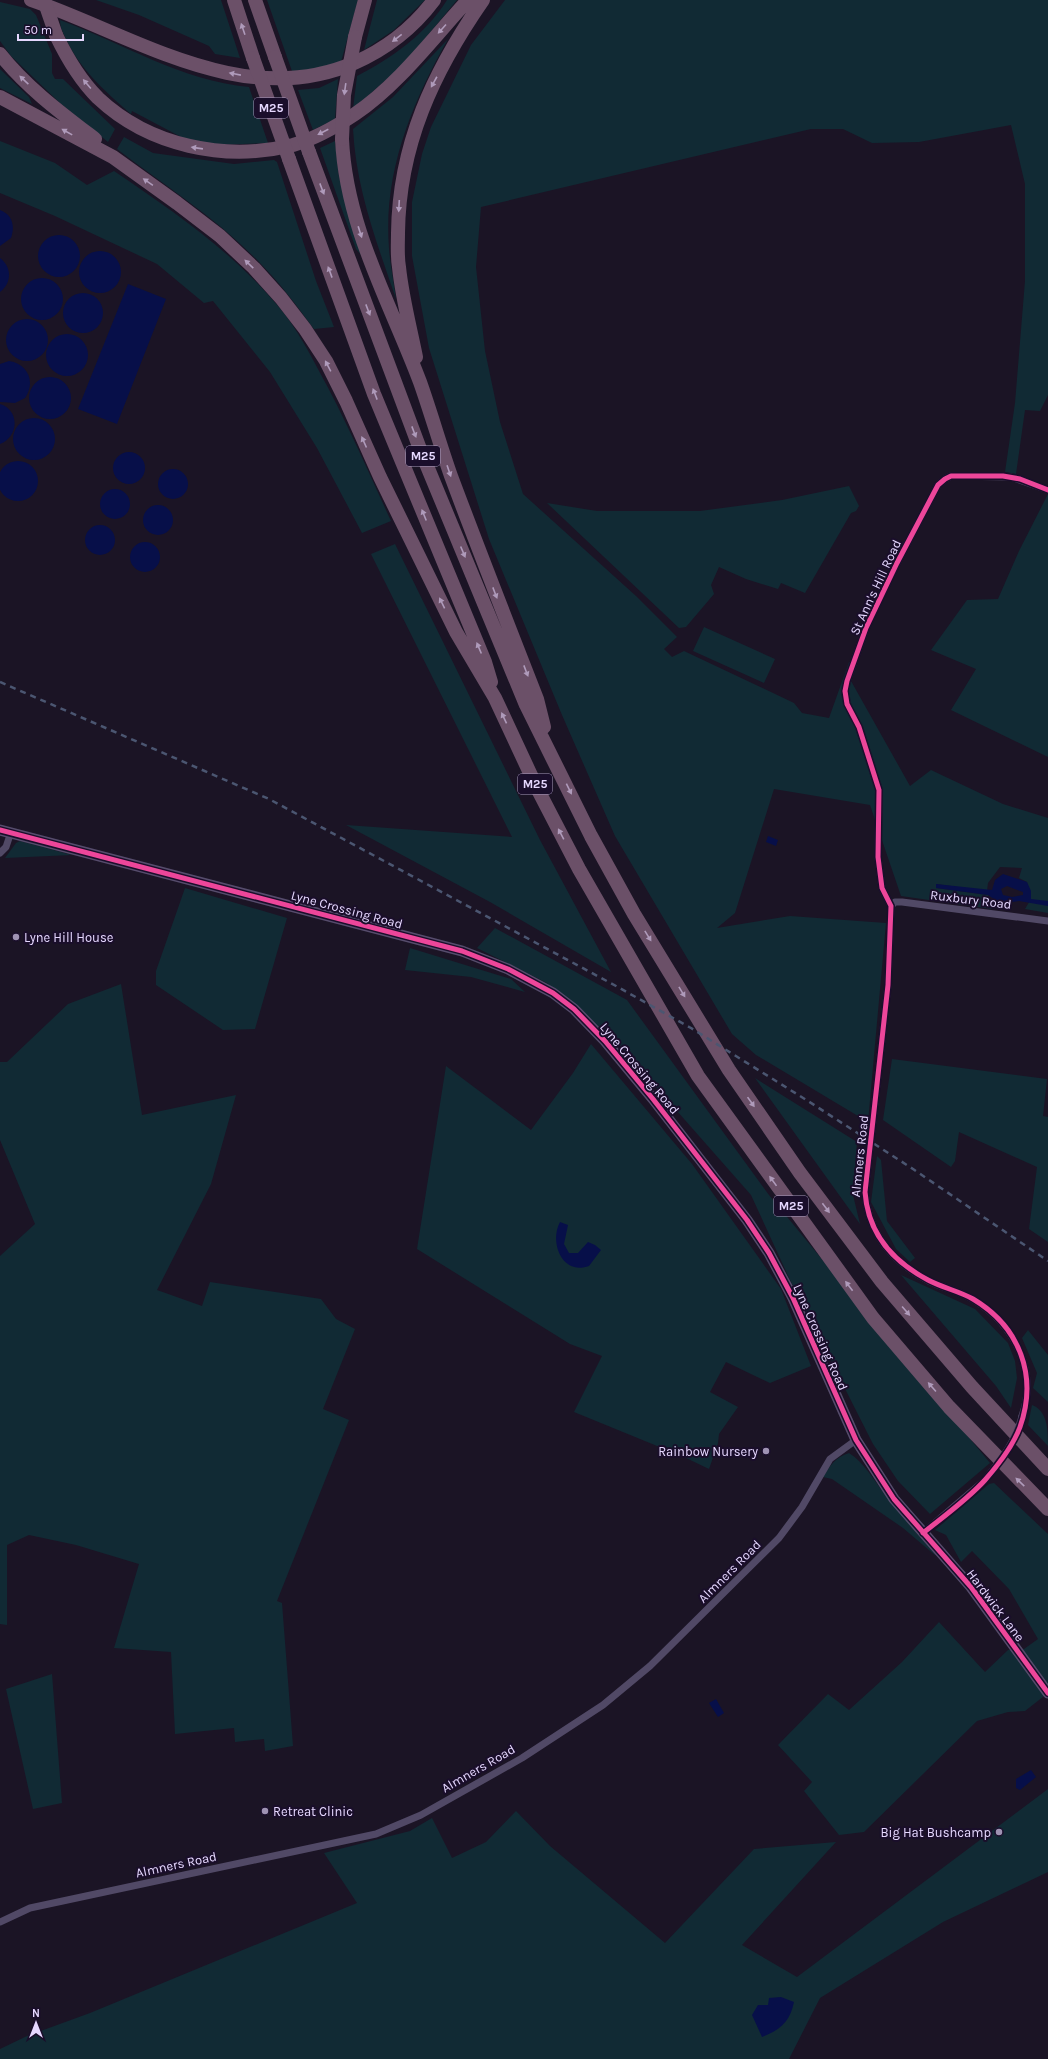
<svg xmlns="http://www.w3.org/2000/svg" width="1048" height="2059" font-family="Karla,sans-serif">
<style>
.green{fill:#112a34}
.water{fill:#070f49;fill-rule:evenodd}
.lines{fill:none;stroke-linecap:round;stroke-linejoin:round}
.street{stroke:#514966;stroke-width:7}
.secondary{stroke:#564c6c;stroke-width:11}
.highway{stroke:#6b5068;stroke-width:14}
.rail{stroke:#4b5671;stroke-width:2.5;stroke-dasharray:6 5;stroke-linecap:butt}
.street-bridge{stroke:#514966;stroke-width:7}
.highway-bridge{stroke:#6b5068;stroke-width:14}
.cycleway-casing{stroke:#1a0e2b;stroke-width:8}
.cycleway{stroke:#ed469a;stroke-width:5}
.oneway{fill:#af9bbb}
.poi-dot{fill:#9f93b3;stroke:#1a0e2b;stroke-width:1.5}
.labels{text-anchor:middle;stroke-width:4;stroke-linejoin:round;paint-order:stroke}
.shield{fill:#1a0e2b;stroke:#a99bbf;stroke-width:1}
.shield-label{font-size:12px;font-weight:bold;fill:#e6d8ff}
.street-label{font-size:13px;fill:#e6d8ff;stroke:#1a0e2b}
.poi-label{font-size:13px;fill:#e6d8ff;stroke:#1a0e2b;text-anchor:start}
</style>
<rect width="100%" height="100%" fill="#1b1425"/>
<path class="green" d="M96,0h125l19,58 -25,-4 -6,-8 -70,-31z
M267,0h91l-17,62 -48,12z
M377,0h48l-31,30 -30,20z
M447,0h10l-54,65 -50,44 4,-33c35,-18 69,-42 90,-76z
M505,0h543v395l-8,16 -15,-1 -9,64 -11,-2 10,-69 10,-122v-97l-14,-59 -92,17 -47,1 -29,-14h-32l-330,78 -5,60 9,84 15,71 23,72 113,102 41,41 -13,12 8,8 12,-6 110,52 8,10 27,5 20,-56 8,3 -6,16 59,105 21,-16 72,34 45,14v95l-23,-4 6,-10 -4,-17 -8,-4 3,-10 -22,-1 -12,16 -1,8 -51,-7v4l52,7 4,14 -91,-13 -31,-91 -96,-16 -39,124 -18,15 73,-12 96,7 -18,199 -112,-67 -24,-21 -117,-198 -53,-121 -73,-176 -60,-191 -17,-92v-54l10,-48 9,-27 40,-82z
M0,2l30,7 6,6 16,39v19l3,6h8l52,50 -7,13 -48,-39 -49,-47 -11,-15z
M60,20c62,23 122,61 189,67l19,56 -54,2 -31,-7 -51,-27 -1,3c-26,-23 -51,-44 -66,-77 -3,-6 -5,-11 -5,-17z
M448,39c-36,64 -65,133 -59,209 1,17 5,34 7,51 -19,-56 -40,-110 -43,-170l40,-32z
M0,69l29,28 3,7 -32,-16z
M338,79l-3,40 -22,11 -15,-40 21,-2z
M124,137l29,16 81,11 40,-4 3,2 39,119 18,46 -20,2c-17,-23 -34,-46 -54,-66 -42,-44 -95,-77 -143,-114z
M0,141l55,22 32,22 27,-14c56,38 112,76 157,127 20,21 35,48 48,73 27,49 49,100 72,150l-29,12 -45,-85 -47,-76 -57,-71 -9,2 -47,-39 -102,-48 -55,-23z
M335,141l4,35 23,80 -6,-7 -36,-101z
M849,486l10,20 -3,5 -5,2 -46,80 -24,-10 -3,6 -32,-10 -27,-12 -8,18 3,9 -28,33 -7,1 -132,-125 50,8h103l82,-11z
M1048,494v263l-97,-47 25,-41 -45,-19 36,-50 31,-1 21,-48z
M395,544l145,296 71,132 -121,-70 -144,-77 166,12 -141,-283z
M704,627l71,32 -11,24 -71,-32z
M20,841l52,14 -67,3 11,-15z
M185,888l102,30 -32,111 -32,1 -67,-45v-14z
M495,928l132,72 142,195 221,268 -60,51 -32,-33 -25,-37 -83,-164 -39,-85 -133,-151 -71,-61 -70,-35z
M410,948l101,31 14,13 -54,-15 -66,-7z
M121,984l21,131 94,-20 -25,89 -54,106 45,16 8,-24 111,17 15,20 19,10 -32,80 26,11 -72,181 5,2 11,143 -28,5 -1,-12 -29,3 -1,-14 -59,6 -4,-82 -57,-4 25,-84 -63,-19 -47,-10 -22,10v80l-7,-1v-368l35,-32 -35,-84v-78h7l61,-58z
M591,1044l101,120 89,125 30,77 -41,17 -44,-21 -16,30 28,15 -19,27 -1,9 -9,26 -25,-12 -110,-45 28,-56 -32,-12 -153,-95 29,-183 85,64 42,-57z
M892,1059l155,20 -4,37 5,1v125l-19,-13 8,-62 -78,-35 -4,29 -4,6 -68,-47z
M755,1078l102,64 -4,53 7,29z
M877,1156l4,4 6,61 28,37 -5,4 -14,-13 -25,-47z
M901,1275l74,34 33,34 7,18 2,17 -6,30 -15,-22z
M1028,1330l20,25v47l-15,-14 4,-15 -15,-35z
M1032,1405c16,6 16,26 16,41l-20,-21z
M849,1453c16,10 24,27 36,41 16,21 39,38 51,62l-33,-28 -71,-49 -9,-2c7,-12 13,-20 26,-24z
M994,1483l54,51v159l-23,18 -17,1 -31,9 -113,111 -25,3 -35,-44 8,-9 -34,-37 50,-51 21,16 53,-48 37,-40 46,50 23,-22 16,-1 14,-10 -29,-50 -37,-38 -11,11 -15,-27 -11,-5 54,-46z
M52,1674l10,129 -29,6 -27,-120z
M1048,1789v83l-105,50 -123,76 -31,61h-789v-10l27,-13 63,-23 267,-110 -33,-50 86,-22 22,-13 20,40 34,-16 30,-31 34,35 115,97 89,-94 82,-7 -94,103 55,32z"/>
<path class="water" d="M0,210c13,5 15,16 11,28l-11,8z
M38 256a21 21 0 1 1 42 0a21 21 0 1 1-42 0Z
M79 272a21 21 0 1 1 42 0a21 21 0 1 1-42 0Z
M0,258c12,9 12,25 0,34z
M21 299a21 21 0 1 1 42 0a21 21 0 1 1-42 0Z
M128,284l38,15 -49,125 -39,-15z
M63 313a20 20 0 1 1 40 0a20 20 0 1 1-40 0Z
M6 340a21 21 0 1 1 42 0a21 21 0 1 1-42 0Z
M46 355a21 21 0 1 1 42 0a21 21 0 1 1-42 0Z
M9,361c19,3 27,21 16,37l-10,5 -15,-1v-38z
M29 398a21 21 0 1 1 42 0a21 21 0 1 1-42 0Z
M0,404c20,6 19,33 0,40z
M13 439a21 21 0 1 1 42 0a21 21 0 1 1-42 0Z
M113 468a16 16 0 1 1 32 0a16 16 0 1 1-32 0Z
M-2 481a20 20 0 1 1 40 0a20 20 0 1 1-40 0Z
M158 484a15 15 0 1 1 30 0a15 15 0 1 1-30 0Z
M100 504a15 15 0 1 1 30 0a15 15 0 1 1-30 0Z
M143 520a15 15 0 1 1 30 0a15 15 0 1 1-30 0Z
M85 540a15 15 0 1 1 30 0a15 15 0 1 1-30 0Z
M130 557a15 15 0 1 1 30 0a15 15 0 1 1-30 0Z
M768,836l10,4 -2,6 -10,-4z
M1003,874l24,8 4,9v8l17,2v5l-29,-5 -16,2 -5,-1 -10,-7 -52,-7v-4l56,6 3,-10zM1007,886l16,6v3l-11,2 -9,-2 -2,-6z
M560,1222l8,3 -4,19 5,9h9l10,-11 7,3 6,5 -12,16c-27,10 -40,-24 -29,-44z
M716,1699l8,14 -6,4 -9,-14z
M1031,1770l5,7 -16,13 -4,-2v-9z
M781,1997l13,5c-4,20 -14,28 -32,35l-10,-22 6,-10h10l1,-7z"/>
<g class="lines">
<path class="street" d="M0,853l6,-6 5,-15
M891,906l4,-4h7l146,19
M1022,1416c16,-46 -8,-91 -48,-116 -14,-9 -31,-12 -45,-19 -37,-19 -61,-48 -64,-89l23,-207 3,-79 -9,-18 -4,-31 1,-67 -20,-63 -12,-23 -2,-13 2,-10 19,-53 31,-65 41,-78 7,-6 6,-3 60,1 37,13
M923,1533l61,-52
M0,1922l30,-14 346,-74 45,-19 101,-57 81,-53 47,-39 129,-128 23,-31 28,-48 26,-19"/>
<path class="secondary" d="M0,830l462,121 46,18 45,24 21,16 31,32 48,58 94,121 22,33 24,45 63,142 38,59 77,88 77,106"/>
<path class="highway" d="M31,0c102,35 212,111 323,63 32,-14 59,-35 80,-63
M234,0l19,58
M255,0l20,57
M56,35c11,23 24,45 42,63 51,48 127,64 195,47 21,-6 44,-19 62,-31 43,-29 78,-76 113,-114
M355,37l10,-37
M0,54c26,33 61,59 95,85
M0,97l113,60 64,46 43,33 34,32 27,30 24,31 21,32 20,40 34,76 76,155 39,66 41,88 43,83 119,207 175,242 76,89 99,102
M342,139c4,88 48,163 78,243 11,31 20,63 31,94 28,75 57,149 86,223l7,28
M309,152l111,297 106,256 65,131 43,78 95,156 71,103 82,109 90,105 76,82
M289,159l85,235 111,268 6,20
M416,357c-6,-30 -14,-60 -17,-90 -2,-11 -1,-23 -1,-34 1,-88 35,-161 85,-233"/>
<path class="rail" d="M0,682l269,117 347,187 75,42 117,73 105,68 135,92"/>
<path class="street-bridge" d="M984,1481c16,-20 32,-39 38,-65"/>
<path class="highway-bridge" d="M44,0l12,35
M275,57l34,95
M253,58l36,101
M342,139l2,-44 11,-58"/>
<defs>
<path id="cycleway" d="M0,830l462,121 46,18 45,24 21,16 31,32 48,58 94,121 22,33 24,45 63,142 38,59 77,88 77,106
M923,1533c20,-16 45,-34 62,-53 14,-16 28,-34 35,-53 18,-51 0,-100 -47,-128 -14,-8 -30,-11 -45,-19 -36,-19 -60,-46 -63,-88l23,-207 3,-79 -9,-18 -4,-31 1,-67 -20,-63 -12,-23 -2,-13 2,-10 19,-53 31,-65 41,-78 7,-6 6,-3h52l17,3 28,11"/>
</defs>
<use href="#cycleway" class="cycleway-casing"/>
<use href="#cycleway" class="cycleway"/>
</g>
<defs><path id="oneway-solid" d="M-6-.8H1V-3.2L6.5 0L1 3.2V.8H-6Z"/></defs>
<g class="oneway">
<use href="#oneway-solid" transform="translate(243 29) rotate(-109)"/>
<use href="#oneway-solid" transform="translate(442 29) rotate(132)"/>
<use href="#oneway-solid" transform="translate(397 38) rotate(142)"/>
<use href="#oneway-solid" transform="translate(235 74) rotate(-169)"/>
<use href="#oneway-solid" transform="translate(24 80) rotate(-137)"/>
<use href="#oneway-solid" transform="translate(434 82) rotate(119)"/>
<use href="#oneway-solid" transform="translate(87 84) rotate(-130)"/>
<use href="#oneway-solid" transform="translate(345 89) rotate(98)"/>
<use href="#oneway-solid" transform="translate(67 132) rotate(-151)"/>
<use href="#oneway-solid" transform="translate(323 132) rotate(153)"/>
<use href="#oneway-solid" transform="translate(197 148) rotate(-172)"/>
<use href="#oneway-solid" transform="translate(148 182) rotate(-145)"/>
<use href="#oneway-solid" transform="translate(322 189) rotate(69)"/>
<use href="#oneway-solid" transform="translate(399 206) rotate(93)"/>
<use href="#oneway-solid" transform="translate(360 232) rotate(72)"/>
<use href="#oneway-solid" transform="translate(249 264) rotate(-136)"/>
<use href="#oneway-solid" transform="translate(330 272) rotate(-110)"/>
<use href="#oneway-solid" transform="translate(368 310) rotate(69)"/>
<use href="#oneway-solid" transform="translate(328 366) rotate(-118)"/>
<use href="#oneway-solid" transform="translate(375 394) rotate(-111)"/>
<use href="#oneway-solid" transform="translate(414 432) rotate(69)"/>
<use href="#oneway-solid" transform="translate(364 442) rotate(-114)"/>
<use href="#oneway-solid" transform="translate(449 471) rotate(71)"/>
<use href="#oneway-solid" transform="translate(424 515) rotate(-112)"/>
<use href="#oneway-solid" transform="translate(463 552) rotate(67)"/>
<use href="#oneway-solid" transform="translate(495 593) rotate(69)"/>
<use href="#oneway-solid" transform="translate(442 603) rotate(-116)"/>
<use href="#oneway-solid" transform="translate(479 648) rotate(-113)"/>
<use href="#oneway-solid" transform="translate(526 671) rotate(69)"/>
<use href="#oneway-solid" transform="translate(504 718) rotate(-115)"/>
<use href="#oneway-solid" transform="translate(569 789) rotate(64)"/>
<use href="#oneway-solid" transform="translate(561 834) rotate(-118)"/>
<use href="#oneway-solid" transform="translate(648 936) rotate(58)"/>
<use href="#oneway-solid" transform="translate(682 992) rotate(59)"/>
<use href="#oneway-solid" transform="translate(751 1102) rotate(55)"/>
<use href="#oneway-solid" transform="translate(773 1181) rotate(-126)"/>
<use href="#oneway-solid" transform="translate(826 1208) rotate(53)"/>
<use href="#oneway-solid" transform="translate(849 1286) rotate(-127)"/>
<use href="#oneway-solid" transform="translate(906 1311) rotate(49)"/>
<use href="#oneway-solid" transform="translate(932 1387) rotate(-131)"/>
<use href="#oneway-solid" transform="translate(1020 1482) rotate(-136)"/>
</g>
<g class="poi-dot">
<circle cx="16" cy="937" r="4"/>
<circle cx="766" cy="1451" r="4"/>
<circle cx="265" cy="1811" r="4"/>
<circle cx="999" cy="1832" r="4"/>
</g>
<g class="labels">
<g class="shield">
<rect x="254" y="98" width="34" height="20" rx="3"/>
<rect x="406" y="446" width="34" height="20" rx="3"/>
<rect x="518" y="774" width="34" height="20" rx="3"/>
<rect x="774" y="1196" width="34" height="20" rx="3"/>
</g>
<g class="shield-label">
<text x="271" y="112">M25</text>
<text x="423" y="460">M25</text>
<text x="535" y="788">M25</text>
<text x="791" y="1210">M25</text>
</g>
<g class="street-label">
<text transform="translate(875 587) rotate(-65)" y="5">St Ann's Hill Road</text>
<text transform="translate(971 899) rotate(7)" y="5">Ruxbury Road</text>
<text transform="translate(347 909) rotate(15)" y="5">Lyne Crossing Road</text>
<text transform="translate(640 1068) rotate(50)" y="5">Lyne Crossing Road</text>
<text transform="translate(859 1156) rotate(-84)" y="5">Almners Road</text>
<text transform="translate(821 1337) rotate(66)" y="5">Lyne Crossing Road</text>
<text transform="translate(729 1571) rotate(-45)" y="5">Almners Road</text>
<text transform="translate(996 1605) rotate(53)" y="5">Hardwick Lane</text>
<text transform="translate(478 1768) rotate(-30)" y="5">Almners Road</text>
<text transform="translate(176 1864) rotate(-12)" y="5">Almners Road</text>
</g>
<g class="poi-label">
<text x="24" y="942">Lyne Hill House</text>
<text x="758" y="1456" text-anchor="end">Rainbow Nursery</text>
<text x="273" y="1816">Retreat Clinic</text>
<text x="991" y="1837" text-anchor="end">Big Hat Bushcamp</text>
</g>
</g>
<g transform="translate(36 2023)" stroke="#1a0e2b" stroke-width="3" paint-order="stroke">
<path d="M0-3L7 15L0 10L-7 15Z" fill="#e6d8ff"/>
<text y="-6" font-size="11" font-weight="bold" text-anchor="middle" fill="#e6d8ff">N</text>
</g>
<path d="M18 34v6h65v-6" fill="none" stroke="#e6d8ff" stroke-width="2"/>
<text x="24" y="34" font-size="12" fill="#e6d8ff" stroke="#1a0e2b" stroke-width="3" paint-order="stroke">50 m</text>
</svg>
